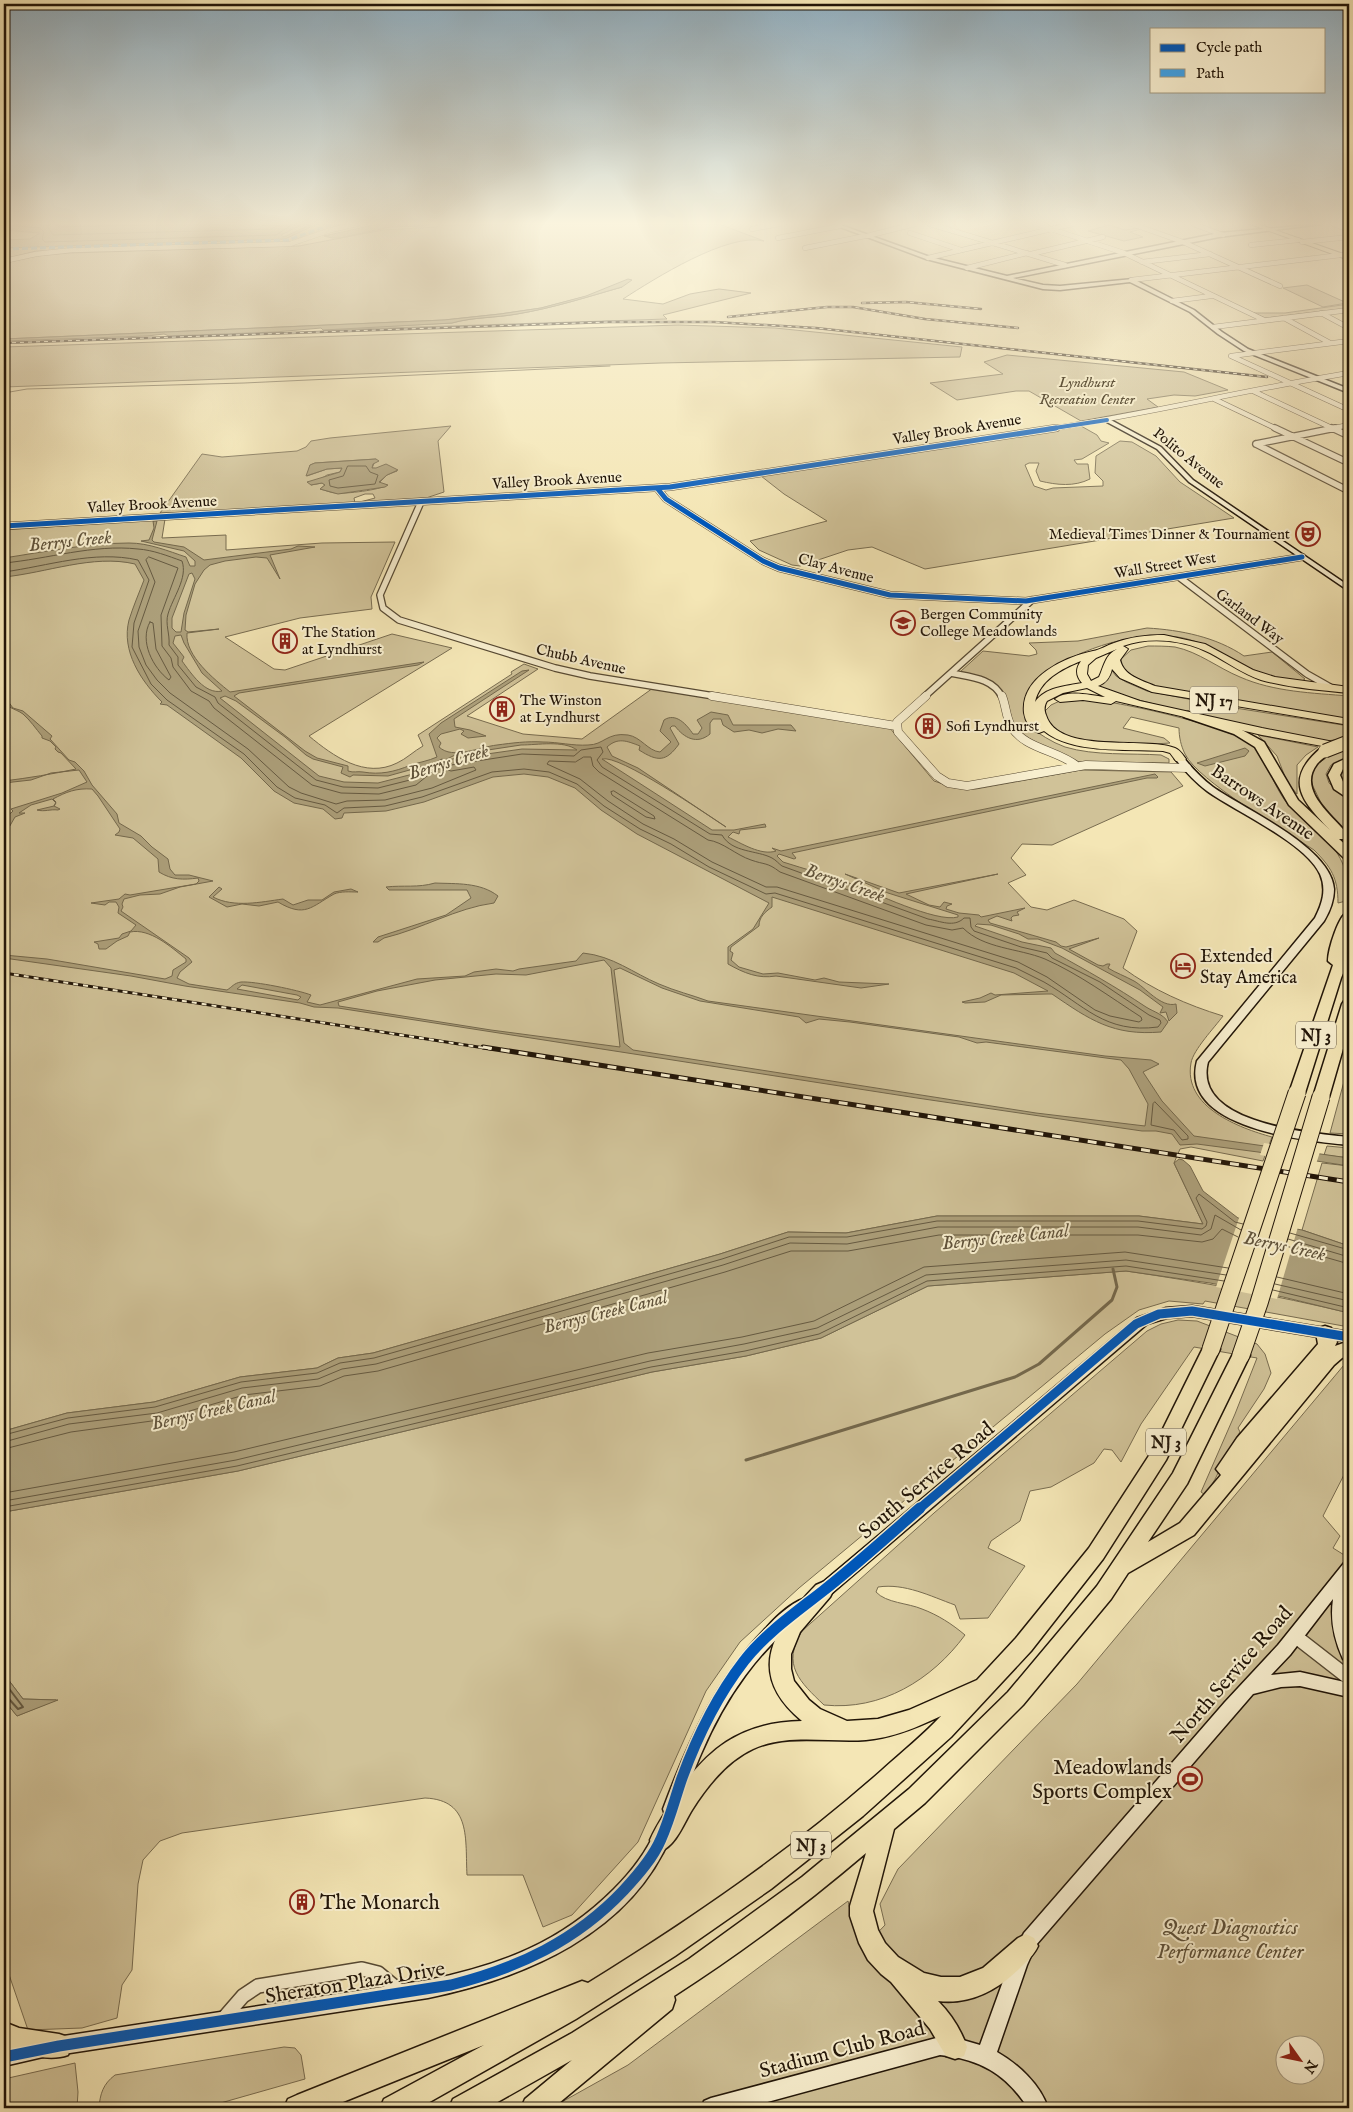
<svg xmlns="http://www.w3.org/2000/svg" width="1353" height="2112" font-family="'IM FELL English',serif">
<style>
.green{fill:#d0c298;stroke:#786c50;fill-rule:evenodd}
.water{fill:#ac9f7a;stroke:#74684c;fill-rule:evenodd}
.pier{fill:#f4e6b5}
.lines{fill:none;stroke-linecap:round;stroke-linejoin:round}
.shore-far1{stroke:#665a41;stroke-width:1}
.shore{stroke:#665a41;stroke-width:2}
.stream-far1{stroke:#74684c;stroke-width:1}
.stream{stroke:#74684c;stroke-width:3}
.street-far3-casing{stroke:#564933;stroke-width:5.5}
.street-far2-casing{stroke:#564933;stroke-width:8}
.street-far1-casing{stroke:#564933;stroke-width:9}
.street-casing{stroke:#564933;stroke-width:16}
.secondary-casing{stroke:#211508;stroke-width:3}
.primary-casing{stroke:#211508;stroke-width:2}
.highway-casing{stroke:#211508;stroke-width:3}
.street-far3{stroke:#f8efcf;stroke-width:4.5}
.street-far2{stroke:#f8efcf;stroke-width:5.5}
.street-far1{stroke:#f8efcf;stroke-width:8}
.street{stroke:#f8efcf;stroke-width:13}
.secondary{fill:#f8efcf;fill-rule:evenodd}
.primary{fill:#f4e6b5;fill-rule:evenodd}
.highway{fill:#f4e6b5;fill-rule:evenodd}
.rail-far2-casing{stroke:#211508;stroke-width:2.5}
.rail-far1-casing{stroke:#211508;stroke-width:3}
.rail-casing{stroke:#211508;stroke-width:5}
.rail-far2{stroke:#f8efcf;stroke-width:1;stroke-dasharray:4;stroke-linecap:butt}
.rail-far1{stroke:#f8efcf;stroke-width:2;stroke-dasharray:5;stroke-linecap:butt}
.rail{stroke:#f8efcf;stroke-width:3;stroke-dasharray:9;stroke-linecap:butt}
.highway-bridge-far1-casing{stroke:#211508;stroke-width:15;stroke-linecap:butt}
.highway-bridge-casing{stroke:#211508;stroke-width:19;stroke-linecap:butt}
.highway-bridge-far1{stroke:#f4e6b5;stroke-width:13}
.highway-bridge{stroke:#f4e6b5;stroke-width:17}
.quiet{stroke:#3ea2e9;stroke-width:3;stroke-dasharray:6 3;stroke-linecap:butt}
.cycleway-far3-casing{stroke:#f8efcf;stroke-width:5.5}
.cycleway-far2-casing{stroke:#f8efcf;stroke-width:7}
.cycleway-far1-casing{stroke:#f8efcf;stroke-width:12}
.cycleway-casing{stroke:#f8efcf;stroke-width:14}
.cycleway-far3{stroke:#0057b8;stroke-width:4}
.cycleway-far2{stroke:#0057b8;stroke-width:5}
.cycleway-far1{stroke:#0057b8;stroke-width:9}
.cycleway{stroke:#0057b8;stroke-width:11}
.labels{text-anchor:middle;stroke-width:4;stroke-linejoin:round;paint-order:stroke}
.far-park-label{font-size:15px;font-style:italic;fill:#5e523a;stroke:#f8efcf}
.far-street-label{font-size:15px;fill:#211508;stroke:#f8efcf}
.far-poi-label{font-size:15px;fill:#211508;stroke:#f8efcf;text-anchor:start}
.shield{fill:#f8efcf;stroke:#625644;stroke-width:1}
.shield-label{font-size:16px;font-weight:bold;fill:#211508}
.street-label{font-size:18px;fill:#211508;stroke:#f8efcf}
.poi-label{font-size:18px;fill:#211508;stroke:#f8efcf;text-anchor:start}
.water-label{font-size:19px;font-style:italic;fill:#60533b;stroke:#f8efcf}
.near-street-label{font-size:21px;fill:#211508;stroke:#f8efcf}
.near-poi-label{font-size:21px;fill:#211508;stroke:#f8efcf;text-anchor:end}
.near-park-label{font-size:21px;font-style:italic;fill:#5e523a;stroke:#f8efcf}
</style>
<rect width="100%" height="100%" fill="#f4e6b5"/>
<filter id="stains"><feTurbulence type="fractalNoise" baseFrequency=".004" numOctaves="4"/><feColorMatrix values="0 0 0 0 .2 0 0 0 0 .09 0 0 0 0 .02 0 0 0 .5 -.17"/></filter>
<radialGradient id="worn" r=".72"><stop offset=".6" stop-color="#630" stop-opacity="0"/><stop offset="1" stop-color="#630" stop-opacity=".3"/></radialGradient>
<path class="green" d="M4,224h350l-62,19 -256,8 -32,8z
M719,224l45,17c-36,-9 -110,38 -141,58l40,5 27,-10 29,-5 32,4 -88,22 4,4 -344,11 129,-7c21,-6 43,-5 65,-9 36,-6 70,-17 105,-27l-81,21 -41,6 -56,6 -440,19v-76l33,-7 33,-3 229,-7 84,-16 54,-3 3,-2z
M1109,225l16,5 13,-2 3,1 -11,3 13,5 -19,4 -36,-10z
M1307,285l40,18 -24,4 -40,-19z
M1349,304v4l-84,10 -11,-5h31z
M678,325l97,3 187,19 -2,10 -299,6 -657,24v-40z
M1007,355l177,17 44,18 -33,6 -21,-1 -27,4 11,8 -77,14 -52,-30h-13l-59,9 -27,-17 73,-9 -19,-12z
M451,426l-13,15 6,51 -18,6 -66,4 15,-4 -2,-4h-8l-11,4 1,5 -153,9 -42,1 42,-59 20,3 75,-6 9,-4 5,-6 19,-3zM376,459l-4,9 25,3 -10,4 -8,8 8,2c-7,5 -41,9 -51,8 -5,0 -11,-3 -16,-4l5,-4 -3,-2 -11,2 16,-10 13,-3 2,-4 -15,1 -20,7 3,-11 5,-2z
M1081,426l16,9 4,6 8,2 -27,16 -8,1 3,4h11l2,15c-16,8 -33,6 -50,2l-4,-10 3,-8h-10l-4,2 9,21 12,4 7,-2 50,-2v-5l-8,-8 1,-17 24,-15 12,1 24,14 24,26 54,36 -309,51 -53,-22 -24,3 -48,16 -8,-1 -33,-15 -9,-9 77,-20 -43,-27 -23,-18z
M165,519l-3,19 64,-3v15l96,-7 73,-1 -24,55 1,12 -72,9 -75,19 49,32 11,1 107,-36 60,14 -143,88c24,20 56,43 88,27 9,-4 17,-12 26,-17l-5,-11 94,-61 -1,-2 13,-8 14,5 -71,47 56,18 59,5 71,-51 236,39 45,54 21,7 21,1 105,-19 90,2 12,14 -131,59 -30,-1 -11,14 15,17 -18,8 23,24 16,3 27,-10 50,19 13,12 -14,37c30,22 64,37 100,48 -8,11 -30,34 -32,47 -8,44 48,65 81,74l-9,24 -72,-14 -11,2 -6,14 29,61 -64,-8h-202l-91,17 -58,-1 -68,22 -347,99 -35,5 -21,10 -77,9 -86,25 -87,11 -63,18v-901z
M1147,628c34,2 69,9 97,28l28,-4 33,27 -5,3c-14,-2 -28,-5 -41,-10 -23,-8 -42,-23 -65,-31 -43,-15 -106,4 -142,28 -24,16 -32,30 -24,57 12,8 23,16 37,21 30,9 65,6 96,8l8,4v4l-90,-1 -40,-18 -14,-8 -12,-13 -7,-26 -5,-7 -8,-6 -33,-12 23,-21 46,5 8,-2 -1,-4 -7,-7 49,-2z
M1148,646c8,0 18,0 27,1 24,5 43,21 65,30 34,15 73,16 109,19v23c-36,-6 -73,-11 -110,-17 -39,-6 -84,-8 -116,-33l-2,-10 10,-9z
M1110,668l6,8 10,6 21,9 82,16 120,19v11l-21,4 -48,-8 -107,-24 -57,-15 -18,-8 10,-7z
M1064,699c6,0 12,-1 19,0 31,1 154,28 174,49 4,4 6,12 9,17 8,16 14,32 27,45 30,29 60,42 53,91l-8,2c0,-25 -7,-36 -24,-53 -29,-19 -116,-69 -129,-96 -4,-8 -6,-17 -6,-26l-48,-11 -8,11 41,10 6,5c-30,2 -98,5 -120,-17 -3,-3 -5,-10 -6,-14l7,-7z
M1258,735l60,12 -12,8 -9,10v29l-10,-12 -10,-26z
M1337,750l12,3v4l-18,8 -5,9 3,9 20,18v35l-27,-31 -12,-25 6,-15z
M1349,1063v71l-19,-1z
M1327,1146l22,2v10l-25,-3z
M1322,1163l27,3v80l-47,-16z
M1126,1271c75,11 149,24 223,42v14l-144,-26 -2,3 -34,-3 -30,9 -34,24 -306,254 -59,54 -34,49 -68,151 -66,73 -29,12 -20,-52h-56c-2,-35 5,-75 -42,-77l-243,35 -22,8 -17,19 -5,24 -6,86 -10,15 -5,33 -35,10 -54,2 -24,-70v-260l13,16 39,-16 -33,-1 -19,-25v-162l234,-41 414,-99 94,-16 75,-18 107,-52z
M1178,1320l19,1 60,23 8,10 6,19 -7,16 -26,39 2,4c-15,21 -20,43 -35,63l-4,-3 34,-78 22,-56 -63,-11 -53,77 -20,38 -9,-12 -8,-1 -10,14 -43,24 -21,4 -10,30 -29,20 -3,7 37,18 -37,52 -28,1 -5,-14c-25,-9 -50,-22 -77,-18l-2,5c10,11 32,11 46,17 16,6 30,15 43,26 -33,45 -84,76 -141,70 -24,-23 -43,-40 -22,-74l132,-118 213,-182 14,-7z
M1349,1359v106l-26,51 17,20 -7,12 16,10v550h-798l77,-43 220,-164 8,35 8,11 21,-22 -5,-21 18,-35 179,-185zM1286,2044h30v30h-30z
M284,2047l11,1 6,7 4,24 -102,29h-104c1,-14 4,-24 16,-33z
M75,2063l3,29 -1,16h-73v-29z"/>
<path class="water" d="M4,224h299l-22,11 3,2 28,-13h5l-32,15 -281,9v-8l26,-1 10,-6 -36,-3z
M378,224h55l-7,2 -36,1 -50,11h-8l-8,-2z
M628,279l4,1 -10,7c-35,10 -69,21 -105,27 -22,4 -44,3 -65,9l-129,7 -2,-2 -46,4 -106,4 -5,-2 -17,2 -143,5v-2l440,-19 56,-6 41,-6 45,-12z
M376,459l3,2 -6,3 -1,4h4l10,-4 12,6 -11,5 -8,7 9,3 -3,2 -47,7 -18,-5 5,-4 -3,-2 -11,2 -4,-3 33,-10 2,-4 -15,1 -21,7 4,-11 5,-2z
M153,521h4l-5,19 2,2 30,5 20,13 87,-11 7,-3 17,1 -45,8 10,24 -13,-21 -11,-1 -31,4 -15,4 -6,5 -9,14 -9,31 -1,15 3,2 31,-3 -32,4c-2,23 27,46 43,59l194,-30 -6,3 -179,28 -5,3 71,55 12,7 31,8v5c6,2 9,0 15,1 17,3 31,0 48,-7 9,-3 17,-4 26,-8l-8,-23 12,-11 81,-52 7,-1 -75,49 1,8 15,3 16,6 -18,2 -7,-4 3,-3 -4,-2 -19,5 -4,4 4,5 -2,4c14,13 40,0 58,-2 15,-2 30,-4 46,-3 15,0 30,4 45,3 16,0 19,-13 40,-10 13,2 20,16 32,17l11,-10 -11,-11 4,-11c12,-8 23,5 29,14h5l4,-6 -5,-8 14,-8 17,3 5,10h58l5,6 -18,-2 -16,4 -13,-3 -15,2 -11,-7 -2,-6h-8l-3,4v11c-13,11 -26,4 -35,-8h-3l-2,2 9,16c-13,18 -21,18 -40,6l1,-4c-13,-5 -22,-9 -33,1l5,9 26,12 88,59c-20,-13 -107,-73 -124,-68l110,71h22l31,-6 1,3 -26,3 -1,4 -6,-2 -5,5c13,6 33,19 48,14l-4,-3 9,3 374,-77 3,3 -1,1h-10l-355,75 4,5 -2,1 -15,-5 -2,2 6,6c22,7 44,13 66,21 24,9 87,40 109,34v-2l-70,-22 -43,-19 54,19 99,-19 -92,20 23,11 11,2 4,-5 8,2 -5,2 -1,3 13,4 20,2 2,2 44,-9 -8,4 2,3 -6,1 -2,2 1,3 -15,-5 -9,4 2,3 66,19 5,4 5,1 33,-9 -30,11 29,16 5,1 4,-2h3l-2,4c8,5 17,8 26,13 11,6 27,27 42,23l1,9 -8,8 -3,-9 -6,1 3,-6 -23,-17 -78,-42 -24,-9h-10l-9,-5 -28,-9 -14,-1 -2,2 47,16 29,6 4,5c31,17 61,34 91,54 8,5 17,7 22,15l-7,10c-48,4 -71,-12 -109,-38h-5l-46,1 -16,7 -20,1 -3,-1 18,-4 11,-5 4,2 53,-4 -34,-18 -242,-76v10c-7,5 -13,10 -13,19l-28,21 -1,4 3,2 -2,7 8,7 24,7 15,-1 37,7 9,-2 15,4 50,2 -28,4 -85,-12c-18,3 -32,-3 -48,-12v-17l25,-18 16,-26 -132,-69 -36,-24 -26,-22 -27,-11 -24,-3 -31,3 -69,25 -38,9 -42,2 -2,5 -7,1 -12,-10 -29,-6 -20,-12 -33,-33 -74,-53 -7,-1 2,-2c-21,-21 -41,-51 -33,-82 4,-13 10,-27 15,-40l-9,-16c-42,-10 -89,9 -131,13v-19c39,-6 85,-15 125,-15 20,0 39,8 57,14l4,9h5v-5l-11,-10 -43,-10 8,-1 5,-12zM192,573l3,6 -11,34 -3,19h-5l-4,-4v-10l17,-44zM181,635l3,8 18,30 20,18c-17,4 -31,-18 -40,-30l2,-4 -11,-14 2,-7zM225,696l11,5 49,36 21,18 7,4 30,8 -2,6 9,4 3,-2 35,1 36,-10 -11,8 -35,9 -34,-1 -25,-6 -99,-78zM521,745c17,0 42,-5 56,5l-55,-1 -77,11 10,-5z
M4,696l9,12 10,3 29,25 -2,3 19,21 6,2 9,9 8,14 25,29 2,9 22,13 11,11 16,12 2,10 5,6h14l24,6 -33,6 -20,7 -20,1 -16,4 -2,5 1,3 -2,4 68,47 3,4 -12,10 -3,6 12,6 38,6c5,-3 7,-7 14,-8 13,-1 57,8 70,13l-4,7 13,3 97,-26 48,-3 9,-4 22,-3 17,2 6,-2 57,-8 7,-8c30,3 50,20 76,31 16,7 33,11 49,17l397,55 46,4 8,4 -16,8 19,29 32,35 155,22v8l-91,-14 -61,-8 -17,1 -8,-11 -16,-3h-14l-225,-33 -579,-90 -24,-1 -14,-4 -115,-17 -54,-10 -127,-18v-3l43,4 118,20 7,-3 1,-6 13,-8v-3c-15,-12 -36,-31 -56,-27l-2,4 -11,5 -11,8h-7l-1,-5 -4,-2 25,-4 3,-4 9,-3 5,-6 -18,-12 1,-6 -3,-5h-7l-4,3 -14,-2 28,-4 6,-5 5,1 66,-11 3,-3 -1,-3c-15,2 -26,2 -39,-6l-1,-13 -25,-21 -18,-3 4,-3 1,-3 -22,-33 -6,-7c-16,-1 -26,3 -39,10l3,3 -2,4 6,3 -2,1c-8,-1 -13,2 -21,0l17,-4 2,-3 -4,-4 -21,6 -12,8h6l-10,4 -11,19v-13l3,-5h-3v-2l7,-3 2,-2 -2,-2 51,-16 25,-11 -8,-12 -28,3 -20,7 -27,3v-2c24,-3 49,-7 72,-12l-15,-16 -3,-1 -3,-3 1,-2 -6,-6 -8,-3v-2c-6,-7 -12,-16 -19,-22 -8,-6 -18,-5 -19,-18zM604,960l7,8 9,79 -129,-17 -152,-24 -1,-4 39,-11 58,-11 61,-6 30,1zM620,968l42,20 38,13 99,16 7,6 13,-4 31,3 109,15 18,6 9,-1 135,18 8,9 19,35 -3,22 -109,-13 -403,-63 -9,-7 -10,-73zM242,985l55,10 4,2 -3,3 -61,-11z
M1245,748l4,3 -4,5 -40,10 -8,-3z
M435,883c21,1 45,-1 63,13l-4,7c-38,5 -72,26 -110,35l-6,4h-5l5,-5 68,-22 25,-17 -4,-8h-78l-3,-3c17,-2 32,1 49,-4z
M219,887l3,2 -9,8c21,11 48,5 70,2l10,6 15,-5h14l12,-8 17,-3 7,3c-8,0 -17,-1 -24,2 -23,13 -29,24 -56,8l-19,4 -17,-2 -15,3 -18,-10z
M1179,1159l4,1 7,6 13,25 35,27 64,12 47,16v67l-66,-16 -73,-14 -84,-12 -198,15 -107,52 -75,18 -94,16 -414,99 -234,41v-81l63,-18 87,-11 86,-25 77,-9 21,-10 35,-5 347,-99 68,-22 58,1 91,-17h202l64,8 -29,-61z
M4,1674l19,25 35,1 -41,16 -13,-16z"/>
<path class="pier" d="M1264,1143l56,9 -4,12 -56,-9z
M1240,1215l58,12 -21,72 -61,-12z"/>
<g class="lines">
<path class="shore-far1" d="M46,224l7,11 219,-6 7,-5
M55,224l4,3 123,-3
M4,225l36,3 4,4 -2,7 3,3 231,-7 17,-11
M348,466h18l4,6 8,3 -3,9 -37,4 -8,-2 -1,-6 14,-4z
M149,557l29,11 -17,47 1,31 9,12 2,9 18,24 18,10 5,7 98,77 29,8 38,1 37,-9 16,-13 9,-4 10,3 23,-4 2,3 -44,18 -47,12 -38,1 -11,3 -35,-11 -12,-6 -41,-38 -78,-56 -13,-13 -11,-15 -7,-18 -1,-16 17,-49 -9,-22z
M4,563c44,-4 89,-19 134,-14 15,1 30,7 44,12 6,17 -9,36 -14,53 -3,10 2,20 1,31l9,12v8l18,22 19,10 3,6 98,77 27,7 35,1 36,-9 10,-7 3,-5 15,-8 9,6 71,-11 52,2 7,-6 20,-3 2,5 -6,8 5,7 108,67 12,1c10,18 35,15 50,23 4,2 7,6 10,8l146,53c12,2 26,9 36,-1h6l1,9 3,4 47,16 26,6 5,5 48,24 49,33 11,5 1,3 -3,4c-53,7 -74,-22 -114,-45 -9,-5 -19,-9 -28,-14l-241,-75 -9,1 -57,-27 -38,-23 -31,-15 -36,-23 -27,-22 -28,-12 -25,-3 -32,3 -70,25 -37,9 -41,2 -7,5 -12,-8 -30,-7 -18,-11 -33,-33 -77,-54 -16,-16 -19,-37 2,-24 15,-43 -11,-20c-44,-10 -90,6 -134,12
M150,622l3,1 3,26 15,28 -2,3c-16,-12 -30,-39 -19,-58z
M584,757h7l2,9 6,6 109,68c15,2 28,15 43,20 14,5 16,2 29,12l146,53 26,5 11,-2c21,21 55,20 82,31 34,15 65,38 96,58l1,3 -3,2 -29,-6 -15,-6 -48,-33 -29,-15 -241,-75h-11l-54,-25 -38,-23 -31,-15 -35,-23 -28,-22 -33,-15 2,-3 26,1z
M614,791l40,25 1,3 -9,-2 -34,-22 -1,-3z
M1155,1102l33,34v3l-6,1 -8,-10 -23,-5 2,-21z
M1290,1233l59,17
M1288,1239l61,18
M1286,1246l63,18
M1277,1277l72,17
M1275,1284l74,17
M1273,1290l76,18
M4,1435l64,-17 87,-11 86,-25 76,-9 23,-10 34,-5 348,-99 67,-22h58l90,-16h201l64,8 4,-3 1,-4 -11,-24 3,-4 36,28 8,2
M4,1442l65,-18 88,-11 85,-25 76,-9 24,-10 34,-5 347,-99 67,-22 57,1 91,-17h200l63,8 10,-6 4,-14 26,15
M4,1449l67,-17 88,-12 85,-25 76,-9 24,-10 34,-5 347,-99 66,-21h57l91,-16h199l64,7 11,-3 9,-10 16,8
M4,1493l230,-41 414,-99 94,-16 72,-16 110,-54 201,-15 103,16
M4,1501l232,-41 414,-99 94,-17 73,-16 109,-53 200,-15 100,15
M4,1507l233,-41 414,-99 94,-16 74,-17 108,-53 199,-15 98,15"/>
<path class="shore" d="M4,1682l19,25 -5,2 -9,-10 -5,-2"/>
<path class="stream-far1" d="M4,393l23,-4 217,-6 366,-17"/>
<path class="stream" d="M746,1460l269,-83 24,-13 73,-64 5,-13 -4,-18"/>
<defs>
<path id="street-far3" d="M930,224l135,41
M1036,224l88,29 140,67
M1132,224l51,18 97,44
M1193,224l30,11
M1333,224l16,6
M752,229l27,-5
M910,233l51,17
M867,236l48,-12
M778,238l62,-12
M1302,242l47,-5
M1251,245l47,-5
M805,248l60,-12
M1031,254l72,-17
M928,258l145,-34
M4,261l32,-7 36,-4 218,-6 41,-14 26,-6
M1142,262l68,-8
M967,268l60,-15
M1131,280l218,-26
M1172,301l39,-5
M1321,313l28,15
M1284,318l46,25
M1213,327l136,-17
M1231,356l118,54
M1231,356l118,-15
M1253,391l81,38
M1214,399l63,30
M1048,429c101,-15 200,-40 301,-56
M1329,429l20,-4"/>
<path id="street-far2" d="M1275,428l74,35
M1332,428l17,8
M1256,444l93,47
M1256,444l79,-16
M657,488l9,11 97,62 16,7 111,27 136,6 276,-44
M421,502l-41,93 3,13 16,12 156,48 35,8 130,21
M4,526l666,-39 386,-59
M1179,577l128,97 23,13
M951,673c19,4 42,5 51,24
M924,697l108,-97"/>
<path id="street-far1" d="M712,696l184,30
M926,696l-29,26 1,10 39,44 11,7 19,3 119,-21 101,3
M1002,696c4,10 4,21 9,30 13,23 47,24 66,40"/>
<path id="street" d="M1295,1636l54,42
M223,2019l20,-23 15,-10 104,-17 16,4 24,20"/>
<path id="secondary" d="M832,224h6l92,33 77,19 212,-43 102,-9 -102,13 -206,41 30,7 17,1 73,-7 61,31 28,22 26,17 101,40v4l-105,-42 -26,-17 -28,-22 -60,-30 -70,8 -17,-1 -117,-30z
M1105,419h4l52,28 32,33 156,106v5l-160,-109 -32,-33 -52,-28z
M1180,756l3,1c9,11 18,21 30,30 31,22 118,60 121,102 0,11 -4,22 -10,32l-116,141c-16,62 103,71 141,75v8c-42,-4 -170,-16 -152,-84l118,-143c7,-14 12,-28 5,-44 -15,-32 -84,-62 -113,-83 -12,-9 -21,-19 -30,-30l-2,-2z
M1192,1306l157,26v10l-157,-26 -25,2 -20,6 -322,275 -5,2 -5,-2 -3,-5 3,-5 322,-271 29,-10z
M1349,1562v34l-2,18 2,47 -6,-2c-9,-20 -13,-38 -10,-60l-43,56 -19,20 29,-3 49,11v14l-49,-11 -19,1 -28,7 -217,251 -9,20 -30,87c21,12 43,32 51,56h-20c-22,-34 -48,-49 -88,-53l-195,53h-43l2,-7 7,-3 229,-61 16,1 24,7 30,-83 14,-29 201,-231 53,-57 66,-82z
M803,1599l5,2 3,5 -3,5c-49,39 -82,84 -107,143 -9,20 -15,41 -24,61l-6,2 -6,-2 -2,-6c25,-67 53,-131 104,-182 9,-10 23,-23 36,-28z
M662,1828l6,2 3,6c-41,98 -146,142 -243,162l-371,57 -7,-2 -2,-7 2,-7 7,-2 371,-57c73,-15 132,-37 186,-91 17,-17 32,-36 42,-59z
M36,2041l7,2 2,7 -2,7 -39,9v-18z"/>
<path id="primary" d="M1250,224h8l91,32v4z
M1164,635l41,9 48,26 22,7 74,10v6c-29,-3 -59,-5 -88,-13 -18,-6 -34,-18 -51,-27 -26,-13 -59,-17 -87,-7l5,3 -8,11c4,16 21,20 35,26l194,33v6l-197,-33 -32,-14 -8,-9c-2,9 -6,14 -14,17l42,15 122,27 82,16 5,3 -5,3 -82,-15 -146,-34 -5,3 -28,-4 -23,2 -5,-3c11,-10 36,-4 50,-2l-18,-9 -24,5 -16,8c-3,5 -3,9 -1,14 12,40 98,21 129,33 5,2 8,7 11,11l-2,2h-8l-6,-8 -7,-2c-36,-2 -91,3 -119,-20l-5,2c-8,-2 -14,-12 -15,-20 -4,-36 41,-56 69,-62 7,-1 14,-6 21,-8 16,-6 32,-8 50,-8zM1117,649c-12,6 -13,17 -18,28l-8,4 -4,-7 1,-9 8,-7zM1081,661c-6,8 -5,15 1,22 -16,3 -37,4 -47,19 5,-22 26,-33 46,-41z"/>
<path id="highway" d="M1188,712l54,18 22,12 34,58 32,30c-28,-29 -47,-50 -9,-82h8l2,3c-4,5 -10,8 -14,13 -21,27 18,53 32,72l-1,3h-9l10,9v11l-5,-1 -55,-53 -34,-58 -21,-13 -50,-17 -2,-2 2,-2z
M1349,757v9l-6,3 -3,6 4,9 5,5v10l-15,-10 -6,-14 6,-11z
M1349,911v22l-2,7h2v19l-8,19 -36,115 -3,4h-10l-3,-4 44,-128 -5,-4c0,-11 11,-48 21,-50z
M1349,1000v28l-20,69 -3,4h-10l-3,-4 29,-93 2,-3z
M1325,1326l6,2 6,14 -2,4 14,-5v14l-7,3 -8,7 -140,170 -66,38 -17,26 -88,106 -98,98 -31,26 -21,82 5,19 7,13 13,14 26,16 17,4h19l23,-9 35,-30 8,-4 8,4 4,8c-4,9 -10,14 -17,21 -22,22 -50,38 -83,34 13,13 23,29 29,46l-3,9 -9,3 -9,-3 -16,-27 -39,-47 -10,-8 -13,-14 -9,-17 -9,-27v-10l16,-53c-61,52 -125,100 -192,143l1,4 -3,9 -119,99h-32l4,-9 47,-39 -85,48h-38l4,-9 119,-66 117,-74 113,-82 107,-88 99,-97 89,-106 76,-113 62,-123 6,-2 6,2 3,5 -63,129 -39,58 32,-19 41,-48 -5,-6 21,-31 81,-94 -2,-11 3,-5z
M1211,1342l6,2 3,5 -54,111 -63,99 -72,92 -80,86 -88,79 -92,73 -96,67 -99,63 -157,89h-39l4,-9 100,-54 -156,63h-44l4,-9 9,-4 285,-114 6,2c103,-64 203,-132 294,-213 20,-18 41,-35 59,-54 -23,11 -49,22 -75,24 -36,3 -79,-7 -113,9 -26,12 -46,37 -61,61 -8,13 -16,35 -31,41l-8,-3 -3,-8c6,-14 15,-27 23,-40 32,-50 67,-78 129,-79 -58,-48 -28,-93 14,-136l7,-3 7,3 3,6 -3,6 -30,35 -9,22v15l3,12 15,19 11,9 27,12 31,-2 31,-9 68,-30 39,-42 73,-90 63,-97 53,-107z
M4,2022l15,6 40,6 9,3 3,9 -3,9c-19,7 -46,-1 -64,-9z"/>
</defs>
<use href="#street-far3" class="street-far3-casing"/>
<use href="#street-far2" class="street-far2-casing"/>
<use href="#street-far1" class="street-far1-casing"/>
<use href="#street" class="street-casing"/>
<use href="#secondary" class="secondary-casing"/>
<use href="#primary" class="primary-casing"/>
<use href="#highway" class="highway-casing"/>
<use href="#street-far3" class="street-far3"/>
<use href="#street-far2" class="street-far2"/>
<use href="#street-far1" class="street-far1"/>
<use href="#street" class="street"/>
<use href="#secondary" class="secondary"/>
<use href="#primary" class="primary"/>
<use href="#highway" class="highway"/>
<defs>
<path id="rail-far2" d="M862,303l44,-1 75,7
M728,317l99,-10h26l72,12 93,9
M4,343l604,-21h106l102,6 451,49"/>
<path id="rail-far1" d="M4,973l487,76"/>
<path id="rail" d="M483,1047l866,135"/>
</defs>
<use href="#rail-far2" class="rail-far2-casing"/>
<use href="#rail-far1" class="rail-far1-casing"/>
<use href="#rail" class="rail-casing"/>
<use href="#rail-far2" class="rail-far2"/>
<use href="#rail-far1" class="rail-far1"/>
<use href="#rail" class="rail"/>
<defs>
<path id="highway-bridge-far1" d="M1325,751l23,-9"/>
<path id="highway-bridge" d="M1211,1349l86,-256
M1241,1355l18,-52 62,-206"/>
</defs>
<use href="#highway-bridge-far1" class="highway-bridge-far1-casing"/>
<use href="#highway-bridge" class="highway-bridge-casing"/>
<use href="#highway-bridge-far1" class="highway-bridge-far1"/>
<use href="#highway-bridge" class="highway-bridge"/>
<path class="quiet" d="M4,249l284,-9 44,-16"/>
<defs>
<path id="cycleway-far3" d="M1048,429l59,-9"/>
<path id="cycleway-far2" d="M657,488l9,11 97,62 16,7 111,27 136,6 276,-44
M4,526l666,-39 386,-59"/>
<path id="cycleway-far1" d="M919,1509l217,-185 23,-10 33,-3 157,26"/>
<path id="cycleway" d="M4,2057l55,-11 392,-61c67,-17 125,-44 173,-95 14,-15 29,-32 37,-51 9,-20 14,-41 21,-61 15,-41 35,-82 62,-117 22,-28 51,-48 79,-70 33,-26 65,-55 97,-83"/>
</defs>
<use href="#cycleway-far3" class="cycleway-far3-casing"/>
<use href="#cycleway-far2" class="cycleway-far2-casing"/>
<use href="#cycleway-far1" class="cycleway-far1-casing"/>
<use href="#cycleway" class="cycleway-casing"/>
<use href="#cycleway-far3" class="cycleway-far3"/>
<use href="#cycleway-far2" class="cycleway-far2"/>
<use href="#cycleway-far1" class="cycleway-far1"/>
<use href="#cycleway" class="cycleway"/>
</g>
<linearGradient id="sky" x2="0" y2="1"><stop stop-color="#90acbc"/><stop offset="0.43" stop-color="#faf4de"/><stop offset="1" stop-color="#faf4de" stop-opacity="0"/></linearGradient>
<rect width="1353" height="520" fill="url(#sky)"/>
<defs>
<symbol id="theatre-ring" viewBox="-11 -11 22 22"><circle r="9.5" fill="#f8efcf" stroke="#8f2418" stroke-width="1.5"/><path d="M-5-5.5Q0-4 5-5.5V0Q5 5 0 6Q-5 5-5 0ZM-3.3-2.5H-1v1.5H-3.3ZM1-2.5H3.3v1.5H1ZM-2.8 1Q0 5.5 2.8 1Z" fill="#8f2418"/></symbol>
<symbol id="university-ring" viewBox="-11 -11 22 22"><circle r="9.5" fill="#f8efcf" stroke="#8f2418" stroke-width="1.5"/><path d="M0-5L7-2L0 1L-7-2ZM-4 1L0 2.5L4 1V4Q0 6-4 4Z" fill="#8f2418"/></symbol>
<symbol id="building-ring" viewBox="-11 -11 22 22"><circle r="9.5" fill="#f8efcf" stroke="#8f2418" stroke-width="1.5"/><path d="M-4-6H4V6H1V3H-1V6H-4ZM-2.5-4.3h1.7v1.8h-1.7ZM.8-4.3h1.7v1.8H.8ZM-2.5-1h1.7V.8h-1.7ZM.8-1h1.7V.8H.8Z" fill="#8f2418"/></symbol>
<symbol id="hotel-ring" viewBox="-11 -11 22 22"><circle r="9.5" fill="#f8efcf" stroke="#8f2418" stroke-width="1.5"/><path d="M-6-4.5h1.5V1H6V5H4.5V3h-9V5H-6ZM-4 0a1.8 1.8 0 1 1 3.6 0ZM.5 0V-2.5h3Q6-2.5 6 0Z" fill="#8f2418"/></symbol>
<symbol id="stadium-ring" viewBox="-11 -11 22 22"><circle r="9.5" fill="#f8efcf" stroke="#8f2418" stroke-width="1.5"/><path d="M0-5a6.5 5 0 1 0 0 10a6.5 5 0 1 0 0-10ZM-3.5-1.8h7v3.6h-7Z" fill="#8f2418"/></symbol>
</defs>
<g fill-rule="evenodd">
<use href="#theatre-ring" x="1294" y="520" width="28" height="28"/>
<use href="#university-ring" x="889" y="609" width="28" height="28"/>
<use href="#building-ring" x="271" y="627" width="28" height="28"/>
<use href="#building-ring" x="488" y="695" width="28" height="28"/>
<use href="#building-ring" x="914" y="712" width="28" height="28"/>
<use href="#hotel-ring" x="1169" y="952" width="28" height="28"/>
<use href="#stadium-ring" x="1176" y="1765" width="28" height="28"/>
<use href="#building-ring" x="288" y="1888" width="28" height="28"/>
</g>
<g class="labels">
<g class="far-park-label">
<text x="1087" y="387">Lyndhurst<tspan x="1087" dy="17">Recreation Center</tspan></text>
</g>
<g class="far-street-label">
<text transform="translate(957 429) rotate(-9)" y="5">Valley Brook Avenue</text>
<text transform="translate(1189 458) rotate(39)" y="5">Polito Avenue</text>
<text transform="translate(557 480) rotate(-3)" y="5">Valley Brook Avenue</text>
<text transform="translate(152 504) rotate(-3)" y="5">Valley Brook Avenue</text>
<text transform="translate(1165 565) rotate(-9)" y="5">Wall Street West</text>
<text transform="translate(836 568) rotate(15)" y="5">Clay Avenue</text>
<text transform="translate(1250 616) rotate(37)" y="5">Garland Way</text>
<text transform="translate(581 659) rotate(13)" y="5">Chubb Avenue</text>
</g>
<g class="far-poi-label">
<text x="1290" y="539" text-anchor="end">Medieval Times Dinner &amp; Tournament</text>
<text x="920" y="619">Bergen Community<tspan x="920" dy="17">College Meadowlands</tspan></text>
<text x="302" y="637">The Station<tspan x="302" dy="17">at Lyndhurst</tspan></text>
<text x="520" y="705">The Winston<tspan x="520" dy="17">at Lyndhurst</tspan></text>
<text x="946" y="731">Sofi Lyndhurst</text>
</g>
<g class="shield">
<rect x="1190" y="686.5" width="48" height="27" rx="4"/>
<rect x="1296" y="1021.5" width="40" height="27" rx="4"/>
<rect x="1146" y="1428.5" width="40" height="27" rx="4"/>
<rect x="791" y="1831.5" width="40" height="27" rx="4"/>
</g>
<g class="shield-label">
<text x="1214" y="706">NJ 17</text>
<text x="1316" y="1041">NJ 3</text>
<text x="1166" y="1448">NJ 3</text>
<text x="811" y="1851">NJ 3</text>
</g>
<g class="street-label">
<text transform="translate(1263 802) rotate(34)" y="6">Barrows Avenue</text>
</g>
<g class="poi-label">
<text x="1200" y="962">Extended<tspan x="1200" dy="21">Stay America</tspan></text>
</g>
<g class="water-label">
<text transform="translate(70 540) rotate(-6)" y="7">Berrys Creek</text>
<text transform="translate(448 761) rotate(-17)" y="7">Berrys Creek</text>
<text transform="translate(845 882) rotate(19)" y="7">Berrys Creek</text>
<text transform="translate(1005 1236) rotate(-6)" y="7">Berrys Creek Canal</text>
<text transform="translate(1285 1245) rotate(12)" y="7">Berrys Creek</text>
<text transform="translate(605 1311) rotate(-14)" y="7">Berrys Creek Canal</text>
<text transform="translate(213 1409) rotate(-13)" y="7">Berrys Creek Canal</text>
</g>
<g class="near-street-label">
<text transform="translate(926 1480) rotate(-40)" y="7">South Service Road</text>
<text transform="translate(1231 1674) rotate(-49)" y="7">North Service Road</text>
<text transform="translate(355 1982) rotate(-9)" y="7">Sheraton Plaza Drive</text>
<text transform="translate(842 2049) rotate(-15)" y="7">Stadium Club Road</text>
</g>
<g class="near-poi-label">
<text x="1172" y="1774">Meadowlands<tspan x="1172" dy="24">Sports Complex</tspan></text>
<text x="320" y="1909" text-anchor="start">The Monarch</text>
</g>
<g class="near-park-label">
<text x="1230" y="1934">Quest Diagnostics<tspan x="1230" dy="24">Performance Center</tspan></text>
</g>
</g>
<rect width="1353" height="2112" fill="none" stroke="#f4e6b5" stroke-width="20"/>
<rect x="5" y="5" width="1343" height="2102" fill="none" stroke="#211508" stroke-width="2.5"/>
<rect x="10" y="10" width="1333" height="2092" fill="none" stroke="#211508"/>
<rect x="1150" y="28" width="175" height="65" fill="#f8efcf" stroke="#a2987f"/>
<rect x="1160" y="44" width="25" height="8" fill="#0057b8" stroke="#a2987f"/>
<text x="1196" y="52" font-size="15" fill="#211508">Cycle path</text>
<rect x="1160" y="69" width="25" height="8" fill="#3ea2e9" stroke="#a2987f"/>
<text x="1196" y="78" font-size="15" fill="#211508">Path</text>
<g transform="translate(1300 2060) rotate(123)"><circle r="24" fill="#f8efcf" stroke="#a2987f"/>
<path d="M0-4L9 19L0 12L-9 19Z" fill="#8f2418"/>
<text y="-8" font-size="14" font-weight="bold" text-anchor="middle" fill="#211508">N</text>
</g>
<rect width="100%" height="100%" filter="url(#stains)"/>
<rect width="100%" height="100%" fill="url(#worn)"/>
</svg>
